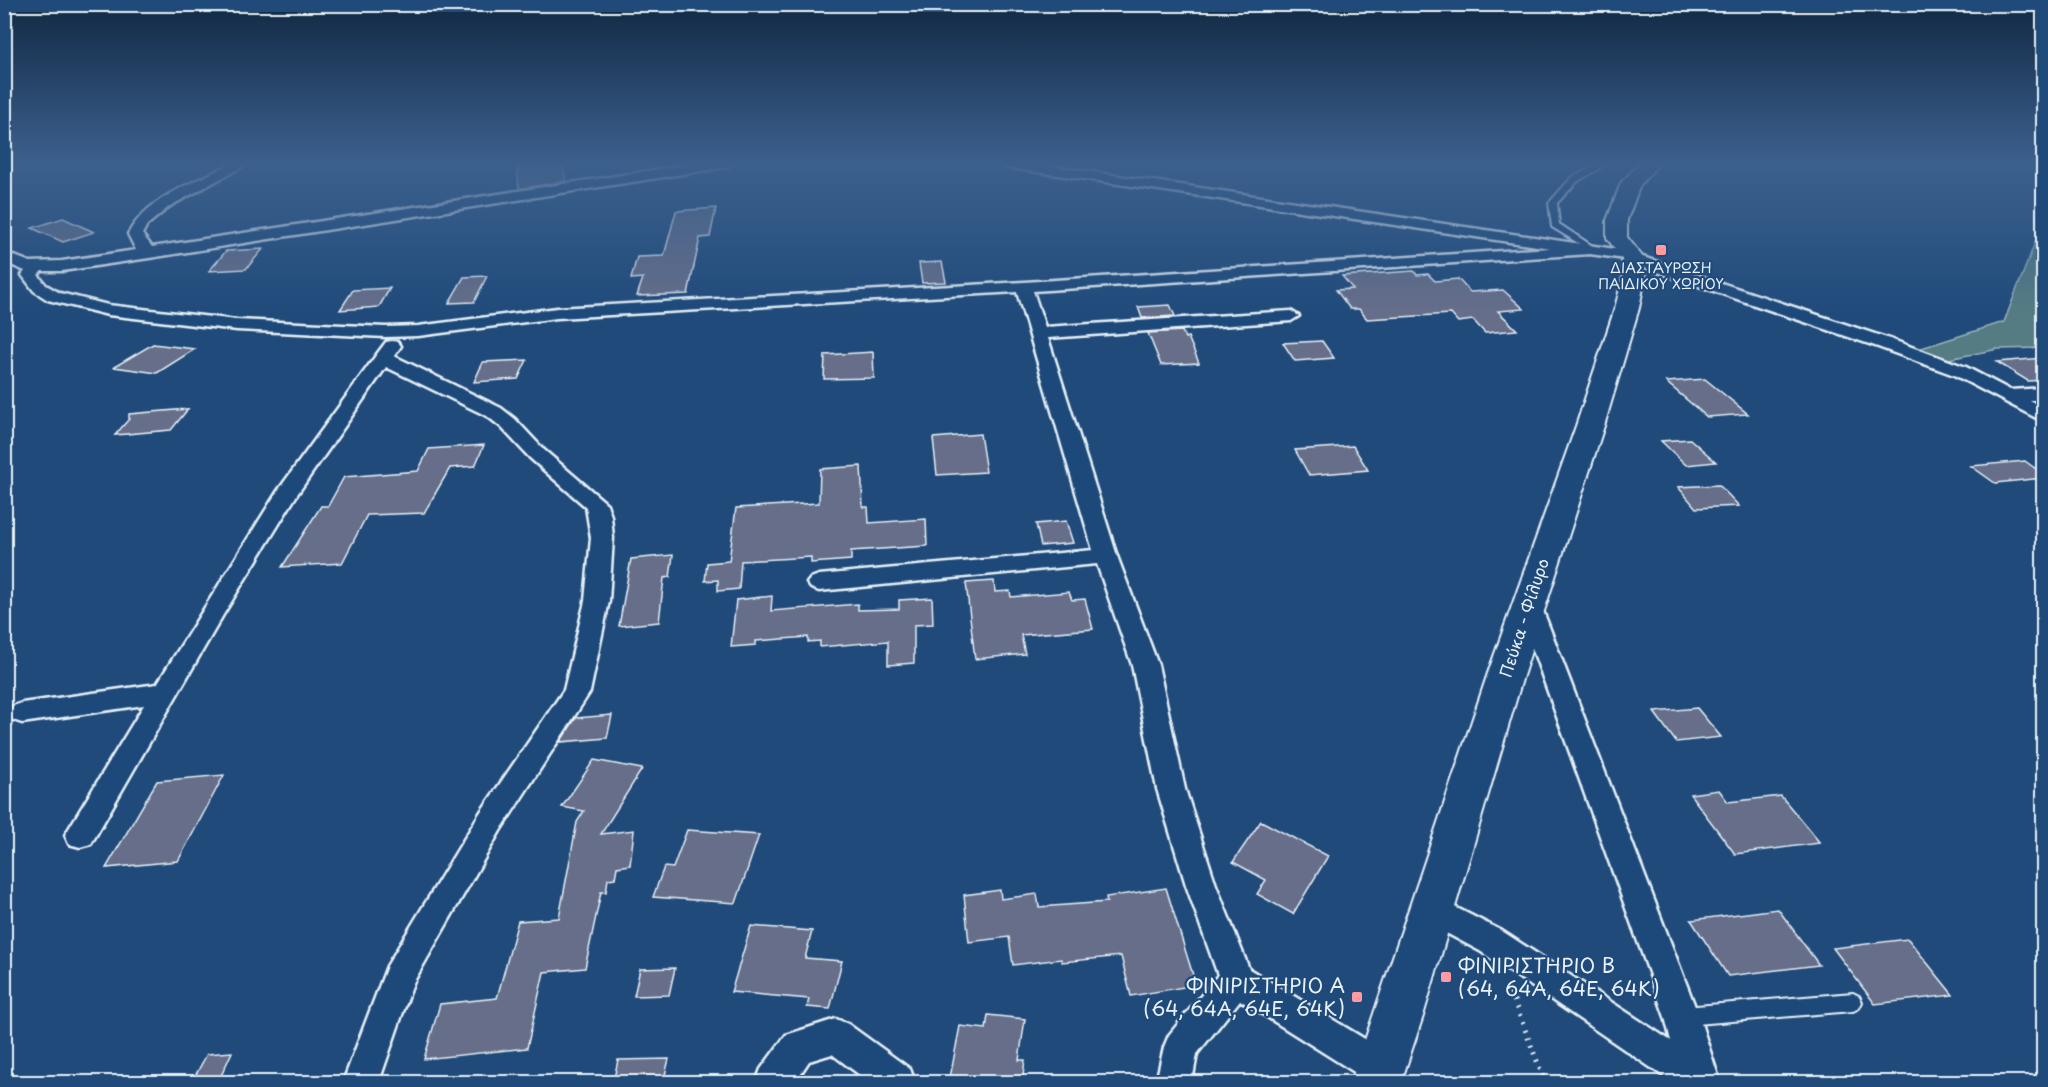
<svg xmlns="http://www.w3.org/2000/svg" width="2048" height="1087" font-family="'Playpen Sans',sans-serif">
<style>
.green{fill:#547c83;stroke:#9eb6be;stroke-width:1.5}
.building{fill:#666e89;stroke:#e8f1f8;stroke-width:1.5}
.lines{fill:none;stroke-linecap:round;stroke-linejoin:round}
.lane-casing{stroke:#e8f1f8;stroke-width:4}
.street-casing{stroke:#e8f1f8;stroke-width:5}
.secondary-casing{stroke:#e8f1f8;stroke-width:4}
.path{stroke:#e8f1f8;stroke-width:5;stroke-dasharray:2 6;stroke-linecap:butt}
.lane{fill:#1f4a7a;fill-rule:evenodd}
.street{fill:#1f4a7a;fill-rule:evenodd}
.secondary{fill:#1f4a7a;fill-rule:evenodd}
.poi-dot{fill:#ff9aa2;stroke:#1f4a7a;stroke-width:2}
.labels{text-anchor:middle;stroke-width:4.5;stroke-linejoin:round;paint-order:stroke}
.far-poi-label{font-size:14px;fill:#e8f1f8;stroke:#1f4a7a}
.street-label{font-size:16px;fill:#e8f1f8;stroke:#1f4a7a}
.near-poi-label{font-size:20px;fill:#e8f1f8;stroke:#1f4a7a;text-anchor:start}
</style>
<rect width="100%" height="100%" fill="#1f4a7a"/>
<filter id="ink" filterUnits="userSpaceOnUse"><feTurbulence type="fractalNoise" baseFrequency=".0167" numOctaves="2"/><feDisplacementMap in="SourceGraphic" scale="12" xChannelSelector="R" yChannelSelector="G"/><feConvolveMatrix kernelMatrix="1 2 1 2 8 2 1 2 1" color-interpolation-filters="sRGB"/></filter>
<g filter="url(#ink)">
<path class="green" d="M2043,222v126l-45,1 -54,11 -29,-10 89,-28z"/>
<path class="building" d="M537,163h25l4,18 -47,8 -2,-21z
M716,208l-6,29 -10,1 -12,56 -51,2 6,-18 -12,1 6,-22 27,-1 12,-45z
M63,218l31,14 -31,10 -31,-14z
M263,249l-17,20 -37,2 17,-20z
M942,262l4,20 -24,1 -3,-20z
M1414,271l3,4 11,-1 7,7 23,-2 12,13 33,-2 21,19 -26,2 19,19 -32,3 -12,-13 -15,2 -7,-8 -84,5 -8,-10h-9l-14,-19 17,-1 -11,-13z
M487,276l-13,26 -25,1 15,-26z
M390,288l-11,19 -39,3 13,-20z
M1170,305l5,11 -33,2 -4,-11z
M1182,331l3,7 3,-1 11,26 -38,2 -13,-32z
M1322,341l12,17 -39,3 -12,-18z
M153,344l42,5 -38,24 -43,-6z
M873,352l1,26 -50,1 1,-24z
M2043,358v22l-15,1 -31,-19z
M527,360l-9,19 -44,3 9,-20z
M1705,379l43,35 -41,3 -41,-35z
M188,409l-17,21 -56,5 14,-16v-5z
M980,434l6,38 -49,3 -4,-37z
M1690,439l26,23 -30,3 -25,-24z
M484,445l-9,21 -25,2 -26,45 -57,2 -25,48 -60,4 39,-61h7l16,-29 74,-6 11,-22z
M1353,446l15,24 -59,5 -14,-25z
M2025,461l18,13v4l-48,5 -24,-17z
M861,466l2,41h5l1,16 57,-4 1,27 -76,5v9l-40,3v-6l-70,4 -2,28 -21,2v-11l-13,1 2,-18 22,-2 7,-53 83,-5 1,-34z
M1719,485l20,21 -43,2 -18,-21z
M1066,521l7,22 -32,3 -5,-22z
M673,555l-3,22 -6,1 -5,44 -40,4 12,-67z
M994,581l1,11 15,-1 1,6 58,-5 3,8 13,-1 8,30 -72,6 4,19 -50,5 -9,-76z
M772,596l-1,15 87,-7v6l41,-1v-9l33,-2 1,26 -19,1v38l-26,2v-24l-68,6v-6l-12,1v-5l-52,4v4l-25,2 5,-47z
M1697,708l24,29 -45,5 -22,-30z
M612,715l-5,23 -47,4 16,-24z
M594,760l48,9 -41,65 33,-4 -4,35 -13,2 -2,11 -7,1 -2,13h-5l-16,76 -41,4 -17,76 -103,11 16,-55 57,-6 21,-77 41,-3 18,-96 7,-11 -22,-4z
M224,775l-46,86 -72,7 51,-87z
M1719,790l9,12 53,-6 39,47 -85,11 -45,-60z
M1261,821l67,35 -35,58 -36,-20 9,-14 -33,-18z
M687,830l72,5 -23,68 -83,-6 11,-30 9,1z
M1166,888l30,97 -65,11 -10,-40 -59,6 -1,-3 -48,6 -4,-28 -40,5 -5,-47 36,-5 1,9 36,-5 2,13 68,-5 -1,-5z
M1778,909l41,56 -91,11 -37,-56z
M751,926l61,5 -7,27 37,3 -12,48 -23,-2 2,-8 -78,-7z
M1908,939l45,56 -78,9 -42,-56z
M675,968l-6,27 -35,1 6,-27z
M988,1015l37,4 -6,41h6l-3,23h-73l11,-57 26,3z
M232,1052l-12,26 -27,2 14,-26z
M669,1059l-6,24h-50l5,-23z"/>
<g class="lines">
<defs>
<path id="lane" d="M1601,163h8l-31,18 -21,22 2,21 35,23 1,2 -4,2 -39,-24 -3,-24 23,-26z
M1853,993l6,3 3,6 -3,6 -6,3 -169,14 -6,-3 -3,-6 3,-6 6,-3z"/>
<path id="street" d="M232,163h17l-79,43 -23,19 -5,9 10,13 549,-84h33l-7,4 -578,91 -87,13h-20l-4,4 8,10 14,8 48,12 129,15 148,7 33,-1 139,-18 467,-26 526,-34 -546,-81 -7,-4h34l604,89 2,3 253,84 76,28 44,23 34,-2v12h-15l15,8v14l-90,-47 -76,-28 -250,-85 -3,-3 -35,-5 -557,37 12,36 246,-16 8,5 -8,5 -243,17 69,218 41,109 27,124 31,96 33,84 144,87 5,12 -5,12 -6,2 -20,-2 -127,-80 -43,54 -5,28h-36l8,-35 5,-12 49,-60 -32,-90 -29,-96 -25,-124 -35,-101 -278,27 -8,-3 -4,-5 4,-5 8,-3 274,-25 -76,-258 -460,26 -139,18 -33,1 -148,-7 -129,-15 -60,-15 -14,-9 -12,-16 3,-4 -21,-9v-10l26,10 32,-1 74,-11 -8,-16c21,-39 68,-51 104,-71z
M392,341l6,1 3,4 -7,10 107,52 14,11 29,31 63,54 4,12 2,22 -4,63 -19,91 -90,139 -87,152 -34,99h-36l44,-116 93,-153 84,-123 21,-89 6,-63 -5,-31 -56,-49 -29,-31 -14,-11 -101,-49 -88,126 -75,122 -132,229 -11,3 -11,-3 -4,-9 79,-130 -122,18 -9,-3 -4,-7 4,-7 9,-3 135,-19 120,-192 100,-138 9,-12z
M1528,595l8,2 4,6 159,414 21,65h-48l-192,-131 -60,-32 -5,-10 5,-10 11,-4 71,36 169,110 -6,-24 -149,-414 4,-6z
M836,1019l12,5 62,45 5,13h-46l-37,-28 -23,7 -14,21h-39l5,-13 25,-34z"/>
<path id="secondary" d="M1640,163h19l-19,22 -13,35v17l17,22 1,18 -6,31 -35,118 -81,250 -100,340 -22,66h-50l136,-406 89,-250 39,-118 8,-31 -1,-18 -15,-21v-18l14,-37z"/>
</defs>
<use href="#lane" class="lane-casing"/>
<use href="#street" class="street-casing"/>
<use href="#secondary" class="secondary-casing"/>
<path class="path" d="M1508,985l37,97"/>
<use href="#lane" class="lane"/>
<use href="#street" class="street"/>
<use href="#secondary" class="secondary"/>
</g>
</g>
<linearGradient id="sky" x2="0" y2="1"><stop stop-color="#112943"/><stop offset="0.52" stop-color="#3c608d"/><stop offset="1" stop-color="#3c608d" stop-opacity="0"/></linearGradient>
<rect width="2048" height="315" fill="url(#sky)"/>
<g class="poi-dot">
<rect x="1655" y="244" width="12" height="12" rx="3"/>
<rect x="1440" y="971" width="12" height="12" rx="3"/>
<rect x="1351" y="991" width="12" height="12" rx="3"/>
</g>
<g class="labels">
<g class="far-poi-label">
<text x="1661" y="273">ΔΙΑΣΤΑΥΡΩΣΗ<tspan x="1661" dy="16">ΠΑΙΔΙΚΟΥ ΧΩΡΙΟΥ</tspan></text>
</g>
<g class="street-label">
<text transform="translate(1524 618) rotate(-72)" y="6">Πεύκα - Φίλυρο</text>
</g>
<g class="near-poi-label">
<text x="1458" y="973">ΦΙΝΙΡΙΣΤΗΡΙΟ B<tspan x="1458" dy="23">(64, 64Α, 64Ε, 64Κ)</tspan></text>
<text x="1345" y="993" text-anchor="end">ΦΙΝΙΡΙΣΤΗΡΙΟ A<tspan x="1345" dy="23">(64, 64Α, 64Ε, 64Κ)</tspan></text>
</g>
</g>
<rect width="2048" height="1087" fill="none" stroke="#1f4a7a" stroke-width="24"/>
<rect x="12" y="12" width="2024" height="1063" fill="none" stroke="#e8f1f8" stroke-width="2" filter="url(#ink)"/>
</svg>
